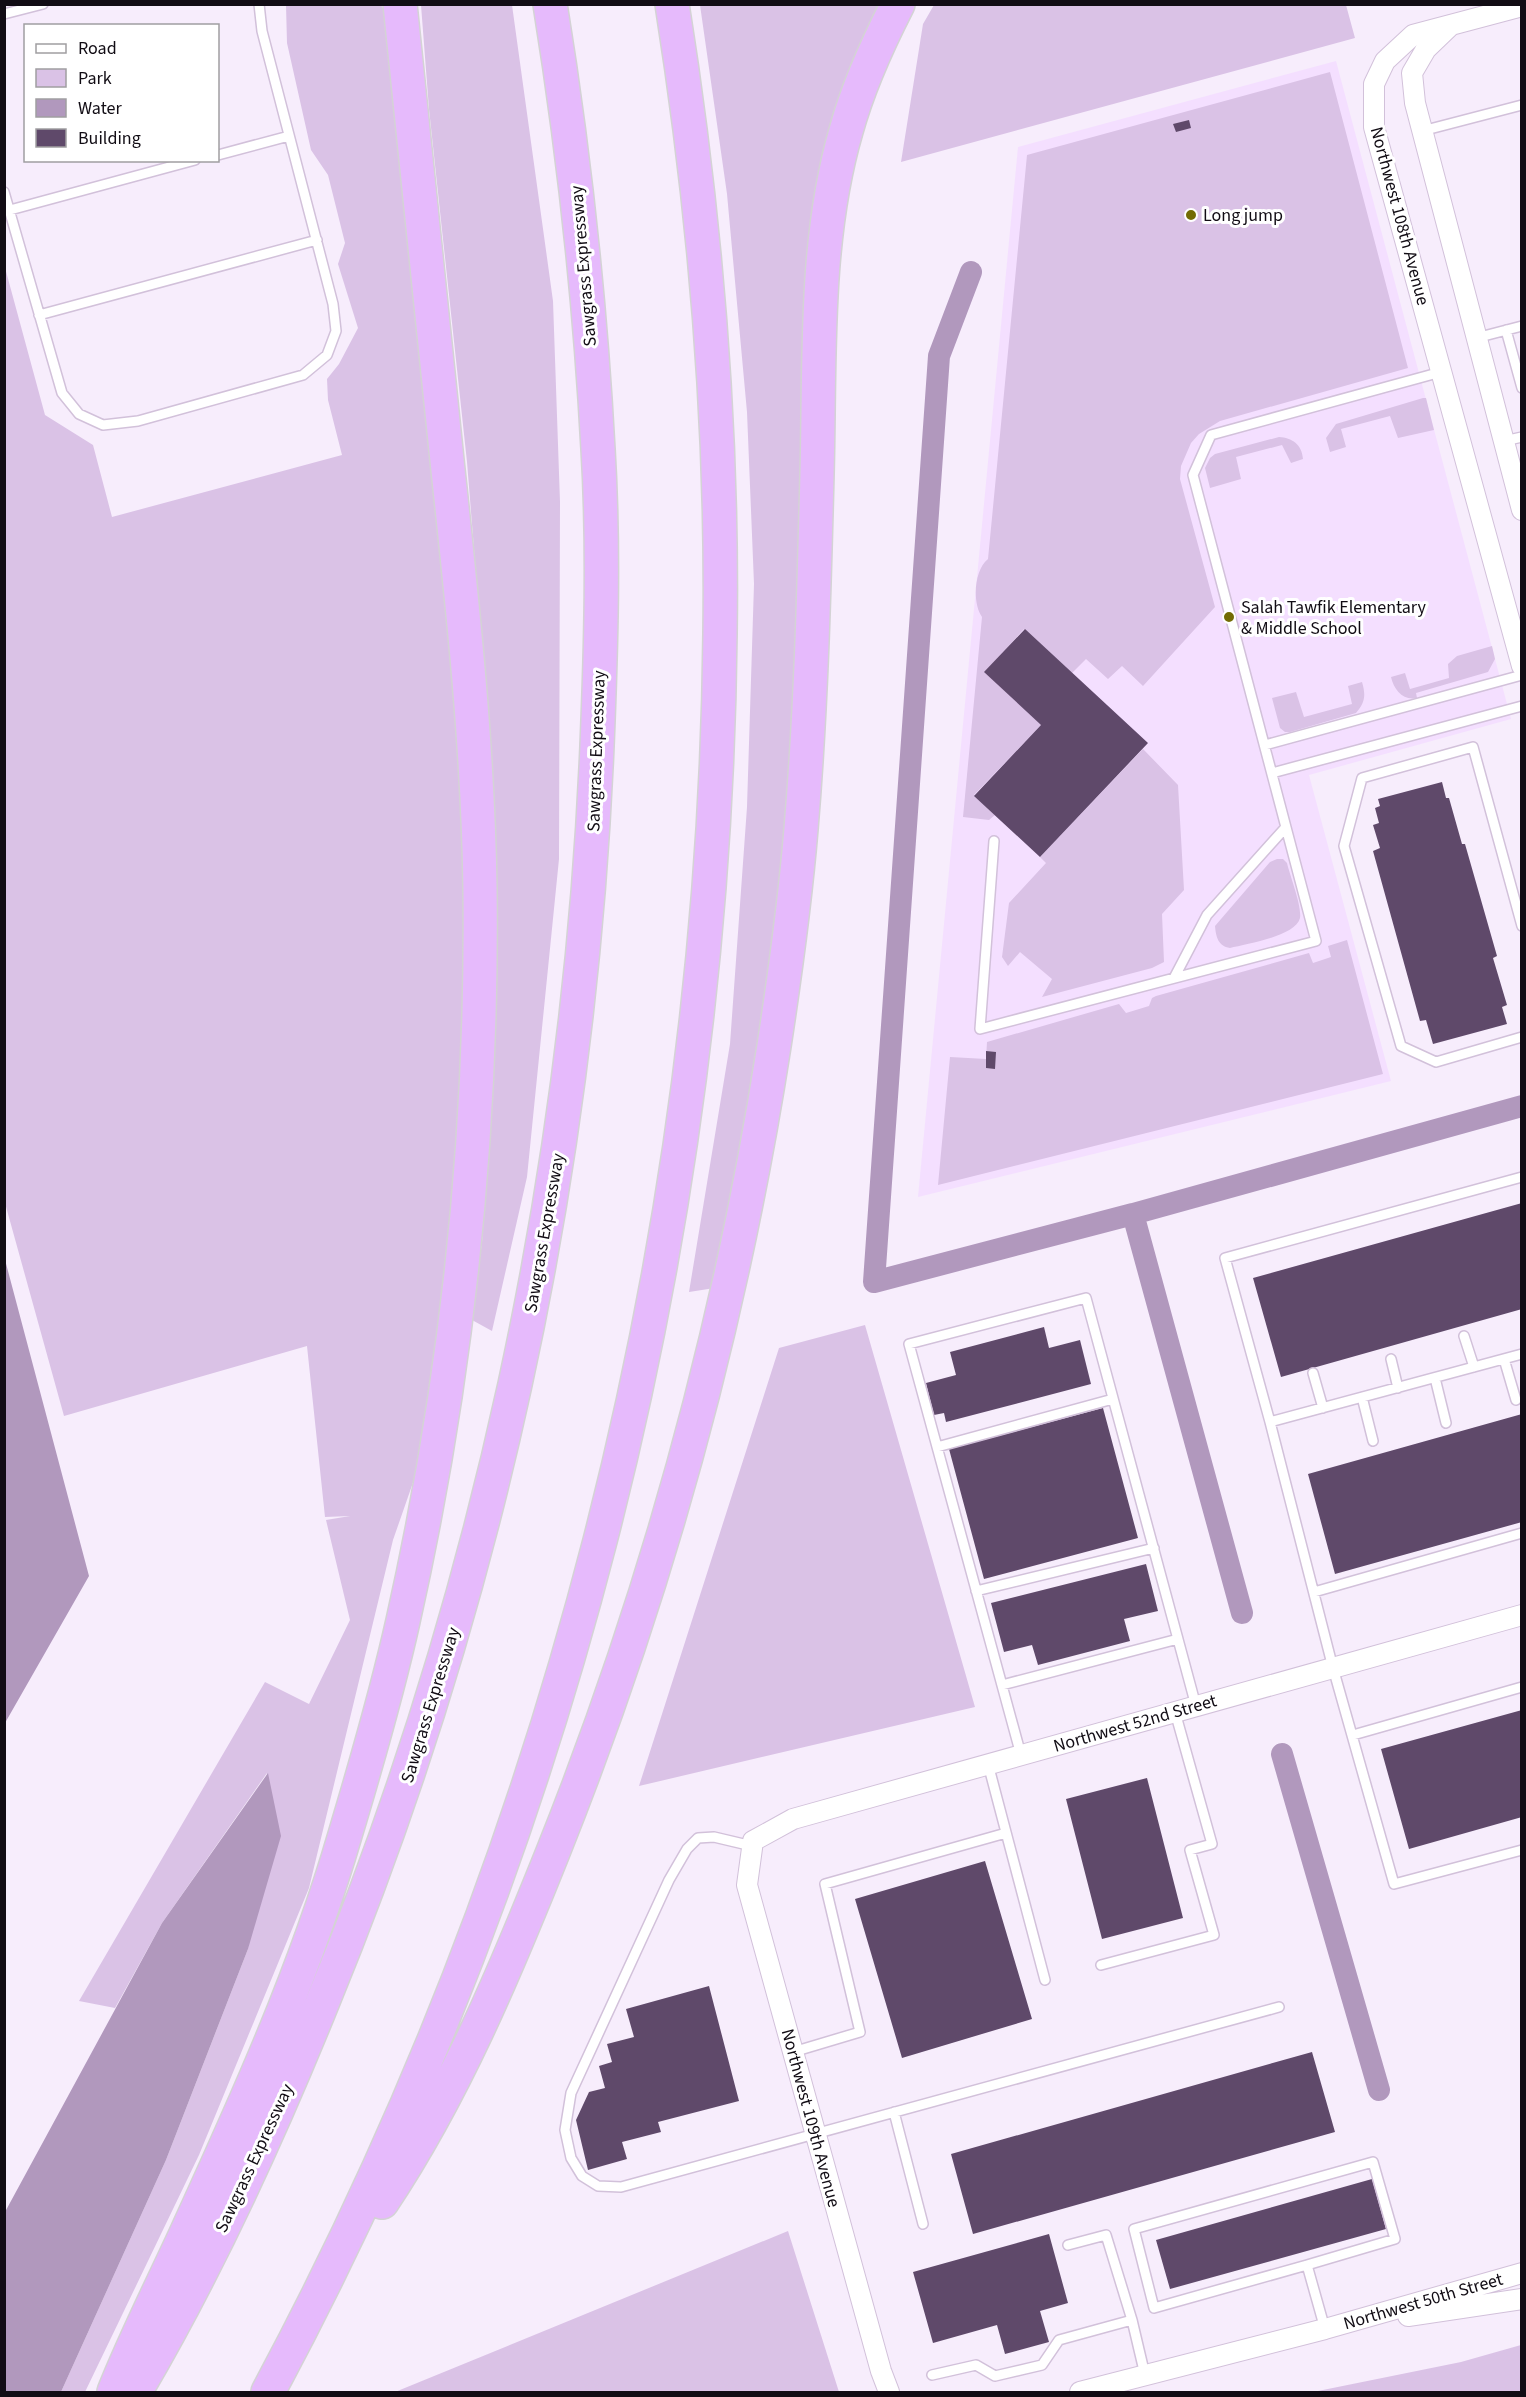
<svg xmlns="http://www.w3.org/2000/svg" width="1526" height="2397" font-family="'Source Sans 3',sans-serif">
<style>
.built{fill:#f4dfff}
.green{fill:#dac2e6}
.water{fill:#b198bd}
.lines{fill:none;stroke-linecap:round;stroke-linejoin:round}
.canal{stroke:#b198bd;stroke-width:22}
.building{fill:#5f496a}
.service-casing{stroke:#d2c1da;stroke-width:12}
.minor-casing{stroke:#d2c1da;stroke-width:22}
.motorway-casing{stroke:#d4d3d5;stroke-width:36}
.service{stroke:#fff;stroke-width:9}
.minor{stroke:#fff;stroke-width:20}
.motorway{stroke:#e6bafc;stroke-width:33}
.poi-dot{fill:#736b04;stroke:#fff;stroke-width:2}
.labels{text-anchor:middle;stroke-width:6;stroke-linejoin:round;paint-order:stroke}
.poi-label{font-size:18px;fill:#110c14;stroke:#fff;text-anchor:start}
.street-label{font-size:18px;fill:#110c14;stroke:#fff}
</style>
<rect width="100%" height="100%" fill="#f7edfc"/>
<path class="built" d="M1336,61l175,658 -202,56 82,306 -473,116 100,-1050z"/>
<path class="green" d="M286,5h95l7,11 79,789 -3,336 -40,310 -31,89 -84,348 -110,267 -114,237h-24l105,-232 82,-211 19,-176 -105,150 -47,85 -36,-7 186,-319 44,22 41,-84 -24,-100 24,-4 -25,1 -18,-171 -243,70 -59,-213 -1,-939 41,151 48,30 19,72 230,-62 -14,-55 -1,-21 12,-15 19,-36 -20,-64 7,-21 -17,-68 -17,-25 -24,-107z
M421,5h91l41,296 7,201 -1,357 -32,318 -35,154 -20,-11 10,-78 10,-153 -14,-490 -11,-137 -38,-353z
M700,5h193l-51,121 -50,707 -71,454 -32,5 41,-248 17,-237 7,-223 -7,-172 -20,-218z
M934,5h412l9,33 -454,124 22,-138z
M1330,72l78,296 -188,53 -21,13 -8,9 -10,23 -1,13 35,128 -72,79 -21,-20 -14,13 -22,-20 -14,14 -48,-44 -39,43 56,53 -67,70 21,20 -6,5 -26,-3 19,-200c-10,-14 -8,-47 6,-58l39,-404z
M1423,398h3l8,32 -36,8 -8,-22 -49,13 5,18 -16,5 -4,-14 10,-14z
M1279,437c13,1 23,7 24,22l-12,4 -9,-18 -46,12 5,22 -31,9 -5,-20 5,-10 5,-4z
M1492,646l3,13 -7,13 -72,21 1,5c-14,3 -23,-8 -26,-21l14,-4 5,16 39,-11 -1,-14 9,-8z
M1362,682c4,14 3,20 -6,31l-66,19h-5l-5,-4 -8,-30 24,-6 8,25 48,-13 -4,-18z
M1143,749l35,36 6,105 -22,24 2,48 -12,6 -110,29 10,-18 -32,-27 -12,14 -6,-9 7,-54 37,-40 -6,-6z
M1277,859h6l4,4c3,13 15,43 13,55 -4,18 -53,26 -70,30 -12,-2 -14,-11 -15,-22l55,-64z
M1347,940l36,134 -445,111 12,-128 36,2 1,-17 132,-38 7,9 23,-7 3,-8 4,-2 153,-43 4,10 18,-6 -3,-11z
M865,1325l110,382 -336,79 140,-438z
M788,2231l51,161h-444z
M1521,2345v47h-208l148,-30z"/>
<path class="water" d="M4,1256l85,320 -84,147h-1z
M268,1773l13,63 -33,113 -82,211 -105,232h-56v-180l157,-289z"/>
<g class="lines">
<path class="canal" d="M971,272l-32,84 -65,926 259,-68 109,399
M1133,1214l389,-108
M1282,1754l97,336"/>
</g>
<path class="building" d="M1189,120l2,8 -15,4 -3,-8z
M1025,629l123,114 -108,114 -66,-61 67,-71 -57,-53z
M1442,782l4,16h3l13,46h3l32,112 -4,2 14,47 -5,2 5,17 -74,20 -7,-24 -6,1 -47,-170 7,-3 -7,-23 6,-2 -4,-15 5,-2 -2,-7z
M986,1051l10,1 -1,17 -9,-1z
M1522,1203v106l-241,68 -28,-99z
M1044,1327l5,21 31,-8 11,44 -145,38 -2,-9 -10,2 -8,-32 30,-8 -6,-23z
M1103,1408l35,130 -154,41 -35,-130z
M1522,1414v108l-187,52 -27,-100z
M1146,1564l12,47 -34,8 6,22 -92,24 -6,-20 -28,7 -13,-49z
M1522,1710v107l-113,32 -28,-100z
M1147,1778l36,140 -81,21 -36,-140z
M985,1861l47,158 -130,39 -47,-159z
M709,1986l30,115 -81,21 3,10 -39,10 5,17 -39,11 -12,-50 13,-28 16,-4 -6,-22 13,-4 -5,-18 27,-7 -8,-28z
M1312,2052l23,80 -362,102 -22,-80z
M1372,2179l14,50 -216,60 -14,-49z
M1049,2234l19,69 -28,8 9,31 -44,12 -8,-29 -64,18 -20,-71z"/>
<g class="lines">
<defs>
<path id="service" d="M4,14l39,-10
M1422,131l100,-26
M218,155l71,-19
M4,192l58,201 17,21 24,11 35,-4 165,-46 24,-20 9,-24 -3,-27 -71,-273 -3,-27
M10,210l185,-50
M39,315l278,-75
M1506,330l16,58
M1476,338l46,-12
M1504,441l18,-4
M1265,745l257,-70
M1272,773l250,-67
M994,841l-14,188 336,-88 -123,-466 18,-40 230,-63
M1522,926l-49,-179 -111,31 -18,68 57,200 35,16 86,-25
M1174,978l33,-63 79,-88
M1522,1177l-297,81 45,164 252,-68
M1464,1336l10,31
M1391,1359l7,29
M1504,1359l12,41
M1313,1373l10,35
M1435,1378l11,45
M1362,1397l11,44
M1270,1422l63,246 61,216 128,-34
M937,1447l176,-48
M976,1591l178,-43
M1314,1592l208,-59
M1002,1685l176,-46
M1353,1735l169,-48
M1021,1755l-112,-411 177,-46 110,408
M988,1764l57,216
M752,1846l-38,-9 -16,1 -11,11 -18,31 -98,213 -6,37 6,28 11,18 16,10 23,1 658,-180
M1101,1965l113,-30 -24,-85 22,-6 -37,-132
M793,2052l67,-20 -35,-148 181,-51
M894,2112l29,112
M1068,2245l38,-10 26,85 13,55
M1307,2265l-153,43 -20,-79 239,-67 22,77 -88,26 18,64
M932,2375l44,-10 19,11 47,-11 17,-25 73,-20"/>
<path id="minor" d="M1522,6l-109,29 -28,26 -11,23v43l148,539
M1451,25l-25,24 -14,24 3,30 107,407
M1408,2316l114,-17
M889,2392l-8,-21 -134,-486 6,-44 40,-22 729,-204
M1080,2392l245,-63 197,-56"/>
<path id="motorway" d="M382,2202c72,-108 123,-230 171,-350 104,-260 178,-530 221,-806 11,-72 21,-144 27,-217 10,-118 13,-237 16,-355 3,-113 -3,-233 29,-343 12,-44 31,-86 52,-127
M114,2392c21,-53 47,-104 71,-156 60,-131 120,-263 160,-401 21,-70 42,-142 58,-214 54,-241 80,-486 77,-733 -2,-140 -17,-279 -32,-418 -16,-155 -32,-310 -48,-466
M135,2392c72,-122 135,-260 188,-391 164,-399 256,-824 274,-1255 4,-98 7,-199 1,-297 -8,-149 -24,-297 -48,-445
M268,2392c289,-539 446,-1146 452,-1758 3,-210 -15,-422 -48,-630"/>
</defs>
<use href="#service" class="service-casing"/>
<use href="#minor" class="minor-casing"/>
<use href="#motorway" class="motorway-casing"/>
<use href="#service" class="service"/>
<use href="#minor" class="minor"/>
<use href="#motorway" class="motorway"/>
</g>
<g class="poi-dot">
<circle cx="1191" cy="215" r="6"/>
<circle cx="1229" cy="617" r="6"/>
</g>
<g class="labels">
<g class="poi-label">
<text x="1203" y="221">Long jump</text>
<text x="1241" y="613">Salah Tawfik Elementary<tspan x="1241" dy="21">&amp; Middle School</tspan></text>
</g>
<g class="street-label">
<text transform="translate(1400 216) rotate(75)" y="6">Northwest 108th Avenue</text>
<text transform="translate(583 266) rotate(-95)" y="6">Sawgrass Expressway</text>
<text transform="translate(596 751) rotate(-88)" y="6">Sawgrass Expressway</text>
<text transform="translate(544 1233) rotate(-80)" y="6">Sawgrass Expressway</text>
<text transform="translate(430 1705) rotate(-73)" y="6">Sawgrass Expressway</text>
<text transform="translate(1135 1723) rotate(-16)" y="6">Northwest 52nd Street</text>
<text transform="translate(811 2118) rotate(75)" y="6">Northwest 109th Avenue</text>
<text transform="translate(254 2158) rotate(-65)" y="6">Sawgrass Expressway</text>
<text transform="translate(1423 2301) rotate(-16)" y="6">Northwest 50th Street</text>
</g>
</g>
<rect width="1526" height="2397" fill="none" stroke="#110c14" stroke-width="12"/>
<rect x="24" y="24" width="195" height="138" fill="#ffffff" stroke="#a09ea1" stroke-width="1.5"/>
<rect x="36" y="44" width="30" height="9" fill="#ffffff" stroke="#a09ea1" stroke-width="1.5"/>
<text x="78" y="54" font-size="18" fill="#110c14">Road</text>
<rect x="36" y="69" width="30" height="18" fill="#dac2e6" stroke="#a09ea1" stroke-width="1.5"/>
<text x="78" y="84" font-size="18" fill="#110c14">Park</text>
<rect x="36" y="99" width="30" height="18" fill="#b198bd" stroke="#a09ea1" stroke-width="1.5"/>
<text x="78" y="114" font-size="18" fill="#110c14">Water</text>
<rect x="36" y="129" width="30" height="18" fill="#5f496a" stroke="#a09ea1" stroke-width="1.5"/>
<text x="78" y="144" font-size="18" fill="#110c14">Building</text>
</svg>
